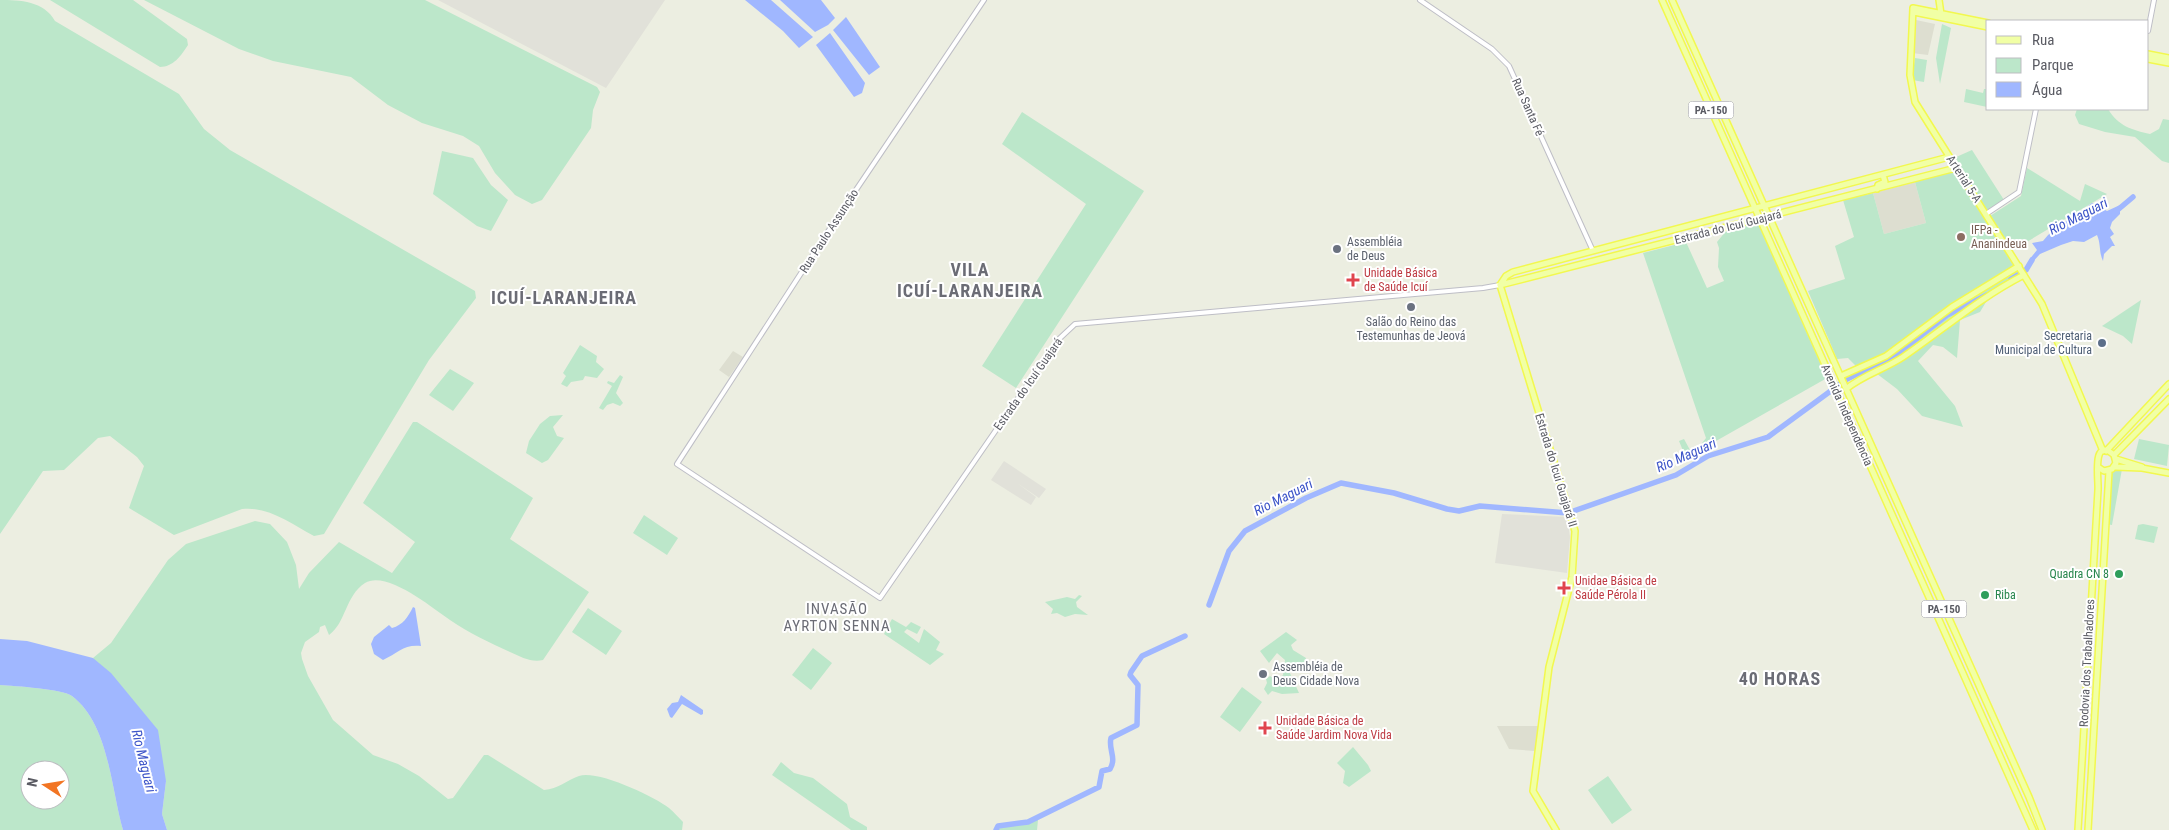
<svg xmlns="http://www.w3.org/2000/svg" width="2169" height="830" font-family="'Roboto Condensed',sans-serif">
<style>
.industrial{fill:#e1e1d9}
.education{fill:#ddded0}
.green{fill:#bce7ca;fill-rule:evenodd}
.water{fill:#a0b7ff}
.lines{fill:none;stroke-linecap:round;stroke-linejoin:round}
.river{stroke:#a0b7ff;stroke-width:5.5}
.minor-casing{stroke:#bebec6;stroke-width:6}
.major-casing{stroke:#f2f84f;stroke-width:8}
.minor{stroke:#fff;stroke-width:4}
.major{stroke:#f1ffa5;stroke-width:5}
.education-dot{fill:#8d6e63;stroke:#fff;stroke-width:2}
.worship-dot{fill:#6b7280;stroke:#fff;stroke-width:2}
.health-dot{fill:#e0444e;stroke:#fff;stroke-width:2}
.service-dot{fill:#5c6f8a;stroke:#fff;stroke-width:2}
.leisure-dot{fill:#2e9e5b;stroke:#fff;stroke-width:2}
.labels{text-anchor:middle;stroke-width:4;stroke-linejoin:round;paint-order:stroke}
.shield{fill:#fff;stroke:#8c8c92;stroke-width:1}
.shield-label{font-size:11px;font-weight:bold;fill:#5a5b63}
.street-label{font-size:12px;fill:#5a5b63;stroke:#fff}
.education-label{font-size:12px;fill:#785e54;stroke:#fff;text-anchor:start}
.worship-label{font-size:12px;fill:#5b616d;stroke:#fff;text-anchor:start}
.health-label{font-size:12px;fill:#be3a42;stroke:#fff;text-anchor:start}
.service-label{font-size:12px;fill:#4e5e75;stroke:#fff;text-anchor:end}
.leisure-label{font-size:12px;fill:#27864d;stroke:#fff;text-anchor:end}
.water-label{font-size:14px;font-style:italic;fill:#3c54c8;stroke:#fff}
.quarter-label{font-size:15px;letter-spacing:1px;fill:#6b6c75;stroke:#fff}
.district-label{font-size:18px;font-weight:bold;letter-spacing:1px;fill:#6b6c75;stroke:#fff}
</style>
<rect width="100%" height="100%" fill="#eceee1"/>
<path class="industrial" d="M438,0h227l-59,88z
M1004,461l42,28 -7,9 -22,-15 19,14 -5,8 -40,-25z
M1502,514l65,3 3,20 -3,36 -72,-10z"/>
<path class="education" d="M1916,20l19,4 -7,31 -16,-2z
M1915,182l11,41 -42,11 -11,-41z
M733,351l10,6 -14,20 -10,-7z
M1497,726h42l-4,25 -26,-2z"/>
<path class="green" d="M0,0c20,0 44,1 55,21l124,73 25,35 26,21 245,141 1,7 -47,62 -105,174 -10,2c-23,-12 -45,-30 -72,-27l-68,26 -45,-27 15,-42 -7,-9 -27,-21 -12,2 -34,32 -21,1 -43,63z
M50,0h83l54,39 1,6c-7,11 -15,22 -28,22z
M144,0h281l172,87 3,5 -7,18 -2,18 -49,72 -10,4 -17,-9 -20,-22 -16,-27 -16,-10 -41,-13 -34,-18 -37,-28 -78,-16 -34,-12z
M1942,24l9,4 -11,56 -4,-26z
M1915,58l12,2 -3,22 -12,-2z
M1966,89l17,4 1,-4h4l-1,18 -23,-5z
M2077,109h31c10,17 24,21 42,25l9,-5 4,-10 6,1v43l-7,-2 -27,-24 -30,-5 -26,-8 -4,-9z
M1022,112l122,79 -128,197 -34,-22 104,-162 -84,-60z
M1972,150l32,50 -17,10 -33,-52z
M442,151l31,7 18,27 17,15 -17,31 -14,-5 -44,-32z
M2027,168l53,33 5,-17 22,10 -97,58 -20,-36 31,-20z
M1954,171l67,105 -35,26 -6,10 -20,8 -3,38 -14,-11 -10,-2 -15,16 37,45 8,21 -41,-11 -25,-27 -33,-25 -7,3 -9,-9 -11,1 -29,-68 37,-12 -10,-33 19,-9 -11,-37 30,-7 11,41 42,-11 -11,-41z
M1758,223l69,155 -141,80 -7,-17 5,-2 6,11 9,-3 7,-9 -63,-185 43,-11 21,46 17,-7 -6,-14 1,-19 -2,-6 9,-11z
M2141,300l-9,44 -9,-8 -21,-10z
M580,345l17,11 -1,6 8,7 -7,9 -12,-2 -2,4 -12,2 -4,5 -6,-3 5,-8 -3,-3z
M450,369l24,14 -21,28 -24,-16z
M620,375l3,2 -7,16 7,10 -3,3 -7,-3 -6,2 -4,5 -4,-2 13,-22 -5,-3 1,-2 6,2z
M563,415l-10,12 4,9 7,2 -16,22 -6,3 -16,-10 3,-12 11,-17 10,-8z
M413,422h4l116,76 -23,41 79,53 -46,68c-11,3 -22,-3 -33,-8 -20,-9 -41,-19 -60,-32 -18,-12 -63,-50 -85,-37 -20,13 -19,40 -36,52l-4,-10 -5,2 -1,5 -14,10 -4,11 1,6 6,17 25,44 40,35 25,9 21,12 29,23 5,-1 31,-43h4l56,35c14,-1 23,-10 35,-14 19,-6 74,20 90,32 5,4 9,9 14,14l-1,8h-515l-5,-16 4,-33 -73,-123 18,-15 57,-83 18,-16 69,-23 15,3 17,18 9,23 3,24 10,-16 30,-31 53,31 23,-31 -52,-39z
M2139,439l30,6 -2,21 -33,-7z
M2119,469h3l-10,56 -6,-1 4,-50z
M644,515l34,23 -11,17 -34,-22z
M2143,524l15,3 -4,16 -19,-4 3,-14z
M1079,595l3,1 -6,6 1,5 11,8 -13,-1 -10,3 -8,-4 -6,1 2,-5 -8,-7 22,-5 8,2z
M588,608l34,23 -16,24 -34,-23z
M892,619l14,8 5,-5 10,5 -4,7 -10,-5 -3,3 15,11 5,-14 16,13 -4,8 8,4 -14,11 -46,-31z
M1286,632l11,8 -6,5 2,5 13,8 -2,10 -11,-3 -4,6 10,22 -17,1 -10,-3 -4,4 -4,-6 3,-6 -1,-4 4,-3 7,5 6,-6 2,-15 -8,-7 -8,10 -9,-12z
M813,648l19,15 -21,27 -19,-15z
M0,685c14,1 63,4 72,11 37,28 39,93 51,134h-123zM30,770h30v30h-30z
M1242,687l20,15 -22,30 -20,-15z
M1353,747l15,18 3,6 -22,16 -6,-4 2,-12 -8,-8z
M781,762l13,11 19,5 34,26 3,13 17,10v3h-16l-79,-55z
M1608,776l24,34 -20,14 -24,-34z
M1034,818l4,2 -1,10h-43z"/>
<path class="water" d="M745,0h26l42,37 -14,11 -16,-17z
M780,0h41l14,18 -7,7 -13,7z
M846,17l34,50 -11,8 -36,-45z
M830,33l35,50 -3,10 -8,4 -38,-52z
M2092,203l15,8 13,-6v9l-8,8 -2,6 4,6 -4,3 5,9h-3l-8,8 -1,7c-4,-8 -2,-17 -6,-26l-13,7 -11,-1 -12,4 -21,9 -11,12v-6l8,-10 -5,-7 11,-2c12,-16 33,-25 49,-38z
M413,607l2,1 6,38c-17,-2 -23,7 -38,14l-9,-6 -3,-10 3,-7 15,-12 3,3c11,-3 16,-11 21,-21z
M0,639l27,2 66,17 18,15 47,57 8,51 -4,33 5,16h-44c-12,-41 -14,-106 -51,-134 -9,-7 -58,-10 -72,-11z
M681,695l22,15v4l-2,1 -19,-11 -10,14 -2,-1 -3,-8 5,-6 6,-1z"/>
<g class="lines">
<path class="river" d="M2114,213l19,-16
M2011,279l15,-9 6,-10
M1209,605l20,-54 16,-20 61,-33 35,-15 53,10 53,16 12,2 21,-5 88,7 108,-38 32,-19 60,-19 79,-58 49,-24 51,-40 40,-20
M996,830l2,-4 30,-4 71,-35 3,-16 8,-2c7,-11 -2,-20 1,-31l26,-13 1,-40 -8,-10 1,-3 11,-16 43,-20"/>
<defs>
<path id="minor" d="M984,0l-153,227 -154,237 203,134 179,-259 16,-15 408,-36 17,-3
M1420,0l72,49 17,17 84,185
M2148,31l6,-31
M1986,214l33,-22 17,-83"/>
<path id="major" d="M1662,0l371,830
M1672,0l357,797 13,33
M1939,0l2,14
M1914,12l74,15
M1988,23l-75,-15 -3,67 5,27 127,202 61,147
M2148,54l21,4
M2148,59l21,4
M1877,189l1,-4 7,-3 -2,-7
M1500,285l75,246 -3,46 -23,90 -16,124 23,39
M1500,285l456,-117
M1500,285l6,-9 7,-4 436,-115
M1841,376l45,-20 66,-49 67,-41
M1846,389c17,-14 39,-20 57,-32 41,-28 76,-59 121,-82
M2106,451l63,-67
M2114,455l55,-56
M2116,459l26,8
M2115,467l27,1 27,5
M2078,830l20,-340c1,-9 -7,-55 16,-35l2,8 -4,6 -8,2 -6,-4
M2088,830l21,-359"/>
</defs>
<use href="#minor" class="minor-casing"/>
<use href="#major" class="major-casing"/>
<use href="#minor" class="minor"/>
<use href="#major" class="major"/>
</g>
<circle class="education-dot" cx="1961" cy="237" r="5"/>
<g class="worship-dot">
<circle cx="1337" cy="249" r="5"/>
<circle cx="1411" cy="307" r="5"/>
<circle cx="1263" cy="674" r="5"/>
</g>
<g class="health-dot">
<path d="M1350.5 272.5h5v5h5v5h-5v5h-5v-5h-5v-5h5z"/>
<path d="M1561.5 580.5h5v5h5v5h-5v5h-5v-5h-5v-5h5z"/>
<path d="M1262.5 720.5h5v5h5v5h-5v5h-5v-5h-5v-5h5z"/>
</g>
<circle class="service-dot" cx="2102" cy="343" r="5"/>
<g class="leisure-dot">
<circle cx="2119" cy="574" r="5"/>
<circle cx="1985" cy="595" r="5"/>
</g>
<g class="labels">
<g class="shield">
<rect x="1688.5" y="101.5" width="45" height="17" rx="4"/>
<rect x="1921.5" y="600.5" width="45" height="17" rx="4"/>
</g>
<g class="shield-label">
<text x="1711" y="114">PA-150</text>
<text x="1944" y="613">PA-150</text>
</g>
<g class="street-label">
<text transform="translate(1528 107) rotate(66)" y="4">Rua Santa Fé</text>
<text transform="translate(1964 179) rotate(57)" y="4">Arterial 5-A</text>
<text transform="translate(1728 227) rotate(-14)" y="4">Estrada do Icuí Guajará</text>
<text transform="translate(829 231) rotate(-57)" y="4">Rua Paulo Assunção</text>
<text transform="translate(1028 384) rotate(-55)" y="4">Estrada do Icuí Guajará</text>
<text transform="translate(1847 415) rotate(66)" y="4">Avenida Independência</text>
<text transform="translate(1556 470) rotate(73)" y="4">Estrada do Icui Guajará II</text>
<text transform="translate(2087 663) rotate(-87)" y="4">Rodovia dos Trabalhadores</text>
</g>
<g class="education-label">
<text x="1971" y="234">IFPa -<tspan x="1971" dy="14">Ananindeua</tspan></text>
</g>
<g class="worship-label">
<text x="1347" y="246">Assembléia<tspan x="1347" dy="14">de Deus</tspan></text>
<text x="1411" y="326" text-anchor="middle">Salão do Reino das<tspan x="1411" dy="14">Testemunhas de Jeová</tspan></text>
<text x="1273" y="671">Assembléia de<tspan x="1273" dy="14">Deus Cidade Nova</tspan></text>
</g>
<g class="health-label">
<text x="1364" y="277">Unidade Básica<tspan x="1364" dy="14">de Saúde Icuí</tspan></text>
<text x="1575" y="585">Unidae Básica de<tspan x="1575" dy="14">Saúde Pérola II</tspan></text>
<text x="1276" y="725">Unidade Básica de<tspan x="1276" dy="14">Saúde Jardim Nova Vida</tspan></text>
</g>
<g class="service-label">
<text x="2092" y="340">Secretaria<tspan x="2092" dy="14">Municipal de Cultura</tspan></text>
</g>
<g class="leisure-label">
<text x="2109" y="578">Quadra CN 8</text>
<text x="1995" y="599" text-anchor="start">Riba</text>
</g>
<g class="water-label">
<text transform="translate(2078 216) rotate(-27)" y="5">Rio Maguari</text>
<text transform="translate(1686 455) rotate(-24)" y="5">Rio Maguari</text>
<text transform="translate(1283 497) rotate(-27)" y="5">Rio Maguari</text>
<text transform="translate(144 761) rotate(76)" y="5">Rio Maguari</text>
</g>
<g class="quarter-label">
<text x="837" y="614">INVASÃO<tspan x="837" dy="17">AYRTON SENNA</tspan></text>
</g>
<g class="district-label">
<text x="970" y="276">VILA<tspan x="970" dy="21">ICUÍ-LARANJEIRA</tspan></text>
<text x="564" y="304">ICUÍ-LARANJEIRA</text>
<text x="1780" y="685">40 HORAS</text>
</g>
</g>
<rect x="1986" y="20" width="162" height="90" fill="#ffffff" stroke="#bdbdc1"/>
<rect x="1996" y="36" width="25" height="8" fill="#f1ffa5" stroke="#bdbdc1"/>
<text x="2032" y="45" font-size="15" fill="#5a5b63">Rua</text>
<rect x="1996" y="58" width="25" height="15" fill="#bce7ca" stroke="#bdbdc1"/>
<text x="2032" y="70" font-size="15" fill="#5a5b63">Parque</text>
<rect x="1996" y="82" width="25" height="15" fill="#a0b7ff" stroke="#bdbdc1"/>
<text x="2032" y="95" font-size="15" fill="#5a5b63">Água</text>
<g transform="translate(45 785) rotate(282)"><circle r="24" fill="#ffffff" stroke="#bdbdc1"/>
<path d="M0-4L9 19L0 12L-9 19Z" fill="#f27523"/>
<text y="-8" font-size="14" font-weight="bold" text-anchor="middle" fill="#5a5b63">N</text>
</g>
</svg>
